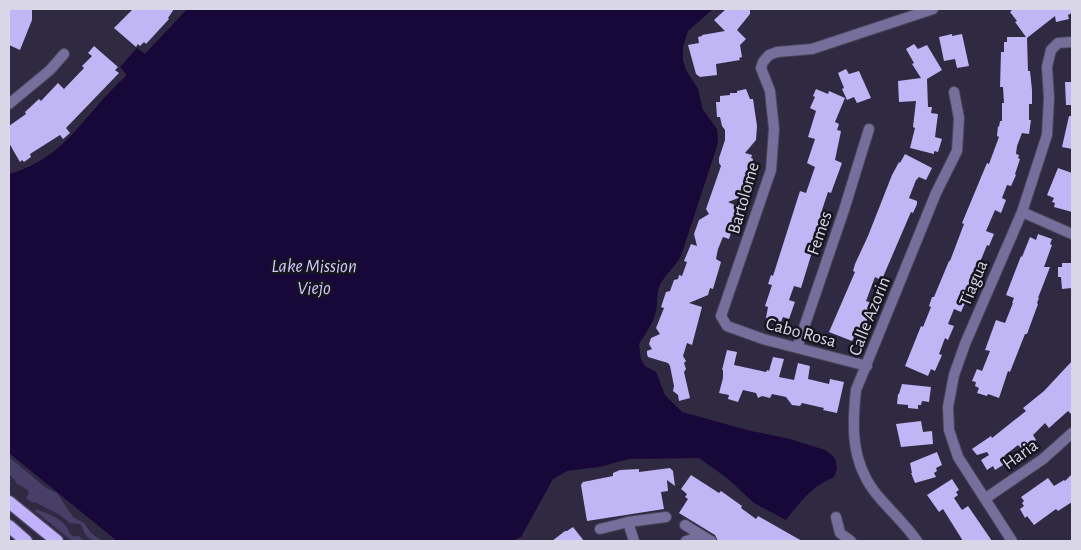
<svg xmlns="http://www.w3.org/2000/svg" width="1081" height="550" font-family="'Alegreya Sans',sans-serif">
<style>
.green{fill:#483f69}
.water{fill:#180739}
.building{fill:#c0b5f5}
.lines{fill:none;stroke-linecap:round;stroke-linejoin:round}
.minor-casing{stroke:#4a465c;stroke-width:12}
.major-casing{stroke:#4a465c;stroke-width:15}
.minor{stroke:#776f9b;stroke-width:10}
.major{stroke:#c0b3fb;stroke-width:12}
.labels{text-anchor:middle;stroke-width:5;stroke-linejoin:round;paint-order:stroke}
.street-label{font-size:18px;fill:#d9d7e7;stroke:#16151f}
.water-label{font-size:19px;font-style:italic;fill:#d1c9fd;stroke:#16151f}
</style>
<rect width="100%" height="100%" fill="#2f2a41"/>
<path class="green" d="M9,457l37,31 11,5 16,24 11,6 7,10 11,8c-17,0 -15,-6 -22,-17l-10,-1 -10,-8 -25,-13 -2,1 -7,-5 3,-4 -1,-4 -11,-6 -3,-5 -5,-5z
M36,509c9,4 23,8 29,16 6,6 3,13 14,11l5,5h-12l-37,-30z"/>
<path class="water" d="M187,9h526l-25,22 -5,16v13l3,10 12,19 5,21 14,19 1,14 -37,113c-6,11 -16,19 -21,29 -4,8 -2,18 -4,27 -3,12 -11,22 -17,32l2,15 4,7 11,6 9,23 17,17 69,19 35,7 39,12 8,6 3,5 1,8 -3,8c-23,10 -33,24 -48,43l-32,-17 -27,-25 -28,-20 -70,1 -30,8 -32,4 -14,8 -32,58 -8,4h-396l-108,-88v-279c58,-16 75,-61 117,-98v-2l-6,-7 17,-19 8,6z"/>
<path class="building" d="M9,9h23v11l-12,30 -11,-5z
M133,9h41l-6,9 1,1 -23,25 -2,-2 -4,4 -2,-2 -2,3 -22,-19z
M726,9h24v5l-13,16 9,9 -6,6 2,12 -3,1 1,2 -24,4 1,11 -17,2 -4,-3 -8,-29 11,-2 -1,-6 4,-1v-1l23,-4 -11,-11z
M1013,9h59v4l-4,2 1,4 -13,3 -1,-6 -28,22 1,33h2l2,19v14h-3v16h2l-2,14 -7,-1 -5,13 -1,8 3,1 -1,3 2,1 -5,15 1,1 -5,11 -4,-1 -5,13 4,2 -5,13 -6,-3 -9,21 8,3 -5,12 -2,-1 -11,27 2,1 -17,39 -7,-3 -6,15 6,2 -6,14 -3,-2 -6,16 3,1 -7,16 -4,-2 -3,7 -23,-10 16,-40 2,1 8,-20 -2,-1 3,-9h2l15,-36h1l14,-37 -2,-1 25,-60 2,1 10,-27 -2,-1 1,-10 1,1 1,-6h2v-18h2l-1,-16h-3l1,-35h3v-10h3v-5h19l-11,-15 2,-1 -7,-9z
M952,34v2l10,-2 7,32 -12,2 -2,-9 -11,2 -5,-24z
M914,44l4,5 9,-4 15,25 -15,9 1,28h4l-1,6 7,1 -3,23 7,2 -4,13 -4,-1v3l-24,-6 5,-20 -2,-1 3,-26 -17,1 -1,-21 23,-3 -9,-14 2,-1 -8,-14z
M94,46l24,21 -3,3 4,3 -53,55 4,5 -7,6 -3,-4 -30,19 1,3 -7,5 -2,-2 -2,2 -11,-19v-17l17,-12 -1,-2 14,-13 2,2 17,-18 6,6 20,-21 -2,-2 10,-10 -4,-3z
M846,69l3,5 10,-3 12,27 -14,5 -3,-6 -7,3 -5,-11 2,-1 -6,-15z
M1065,82h7v23h-6z
M746,89l4,10h3l4,27 -1,14 -11,13 7,2 -1,3 2,1 -3,17 -9,21 -13,5 11,5 -10,32 -6,-2 -5,12 -2,10 5,3 -8,27 -3,-1 -2,7 -19,8 13,4 -10,38 -5,-2 -4,13 3,5 -2,2 2,6 -2,3 6,26 -11,3 -1,-6 -5,-4 1,-5 -4,-20 -2,-3 -20,-6 -1,-3v-3l5,-2 -3,-5 2,-6 9,-4 -4,-6 8,-20 -3,-1 5,-15 4,-1 4,-11 4,-1 1,-4 3,1 5,-14 -3,-1 7,-17 6,2 -3,-12 5,-14 10,-6 -3,-5 15,-43 -2,-3v-5l6,-18v-10l-3,-4 -2,-9h-3l-1,-15h4v-6l10,-1v-2h7v-2z
M816,89l12,5 1,-3 16,7 -10,24 4,2 -2,6 4,1 -6,29 7,3 -11,30 -3,-1 -6,18 4,2 -4,12 -1,-1 -20,65 -7,-2 -5,14 6,2 -6,17 -6,-2 -2,5 -15,-4 2,-11 -3,-1 7,-21 -4,-1 3,-9 2,1 27,-85 6,2 9,-26 -8,-4 8,-24 -7,-2 8,-26 -6,-3 5,-11 -2,-1z
M1069,116h3v33l-10,-2z
M905,154l27,14 -6,12 -7,-3 -3,3 -7,18 8,3v3l-4,9 -2,-1 -28,65 -3,-1 -1,3 -4,-2 -9,24 9,3 -16,33 -4,-2 -3,6 -23,-9 26,-60 -2,-1 2,-7 13,-28 24,-61 7,-13 1,1z
M1058,168l14,5v39l-18,-5 1,-4 -3,-1 2,-4 -7,-3z
M1038,234l14,5 -2,5 2,1 -8,22h6l-12,31h1l-2,5 1,1 -11,30h-2l-15,38 -2,-1 -9,27 -11,-4 -1,2 -10,-3 2,-5 -4,-2 1,-4 -4,-1 5,-12 5,2 8,-20 -5,-1 11,-30 9,3 8,-20h-1l2,-5 -8,-3 15,-39 1,1 8,-20 6,3z
M1062,263h10v25l-10,1 -1,-12h-3v-10h4z
M727,350l10,2 -3,13 32,7 1,-2 2,1 4,-14 11,2 -5,18 15,3 4,-17 12,3 -2,13 21,5 1,-5 14,3 -7,31 -14,-3 1,-2 -22,-5 -2,3 -8,-1 -6,-8 -14,-3 -2,4 -8,-2 -4,2 -2,-5 -13,-3 -5,12 -10,-3 1,-4 -10,-2 4,-15v-8h-1z
M1072,361v54l-4,-4 -19,17 -4,-5 -12,12 3,5 -11,9 -2,-2 -2,1 -3,-3 -14,11 4,6 -13,8 -2,-4 -6,4 -6,-10 8,-5 -2,-3 -10,3 -5,-6 19,-13 1,2 34,-27 -3,-3 21,-17z
M902,384l29,3 -2,15 -7,-1 -1,4h-3v4l-10,-1v-3l-11,-1 1,-10h1z
M921,421l2,11 9,-1 1,13 -32,3 -5,-23z
M937,452l5,13 -6,3 1,3 -3,2 2,4 -21,6 -4,-10h1l-2,-10z
M670,468l3,3 2,15 -8,-6 1,11 -7,1 3,17 -77,12 -6,-36 2,-3 30,-6v-3l7,-3 19,-1v3z
M1072,474v28l-14,9 -2,-2 -22,16 -7,-9 -2,2 -5,-9 4,-3 -2,-3 2,-2 -3,-4 27,-19 6,8 10,-6 1,1z
M691,475l28,18 2,-2 21,15 -1,2 15,11 2,-3 44,25h-84l-3,-6 -36,-22 9,-14 -3,-2 2,-3 -6,-5z
M952,479l7,11 -3,2 2,3 -4,3 8,12 6,-4 24,35h-29l-20,-32 -4,3 -12,-17z
M573,527l11,14h-32l13,-10h2z"/>
<g class="lines">
<defs>
<path id="minor" d="M9,104l41,-34 14,-16
M1022,212l50,22
M797,348l47,-138 25,-81
M867,366l-104,-27 -36,-13 -6,-10 50,-146 3,-41 -4,-38 -9,-23 2,-6 6,-7 8,-3 35,-3 121,-40
M986,498l57,-39 29,-26
M836,517l4,16 11,8
M628,522l6,19
M685,525l26,16
M600,529l28,-7 38,-5
M686,541l17,-5
M917,541c-12,-18 -30,-33 -43,-50 -23,-31 -22,-65 -18,-101l80,-197 21,-42 2,-33 -5,-26
M1012,541l-54,-84 -9,-27 -1,-23 6,-32 11,-31 57,-132 25,-77 2,-37 -2,-31 4,-17 7,-7 14,-1"/>
<path id="major" d="M9,502l48,39
M9,526l17,15"/>
</defs>
<use href="#minor" class="minor-casing"/>
<use href="#major" class="major-casing"/>
<use href="#minor" class="minor"/>
<use href="#major" class="major"/>
</g>
<g class="labels">
<g class="street-label">
<text transform="translate(743 198) rotate(-74)" y="6">Bartolome</text>
<text transform="translate(819 233) rotate(-71)" y="6">Femes</text>
<text transform="translate(973 283) rotate(-67)" y="6">Tiagua</text>
<text transform="translate(869 316) rotate(-68)" y="6">Calle Azorin</text>
<text transform="translate(801 332) rotate(15)" y="6">Cabo Rosa</text>
<text transform="translate(1020 454) rotate(-36)" y="6">Haria</text>
</g>
<g class="water-label">
<text x="314" y="272">Lake Mission<tspan x="314" dy="22">Viejo</tspan></text>
</g>
</g>
<rect width="1081" height="550" fill="none" stroke="#d9d7e7" stroke-width="20"/>
</svg>
